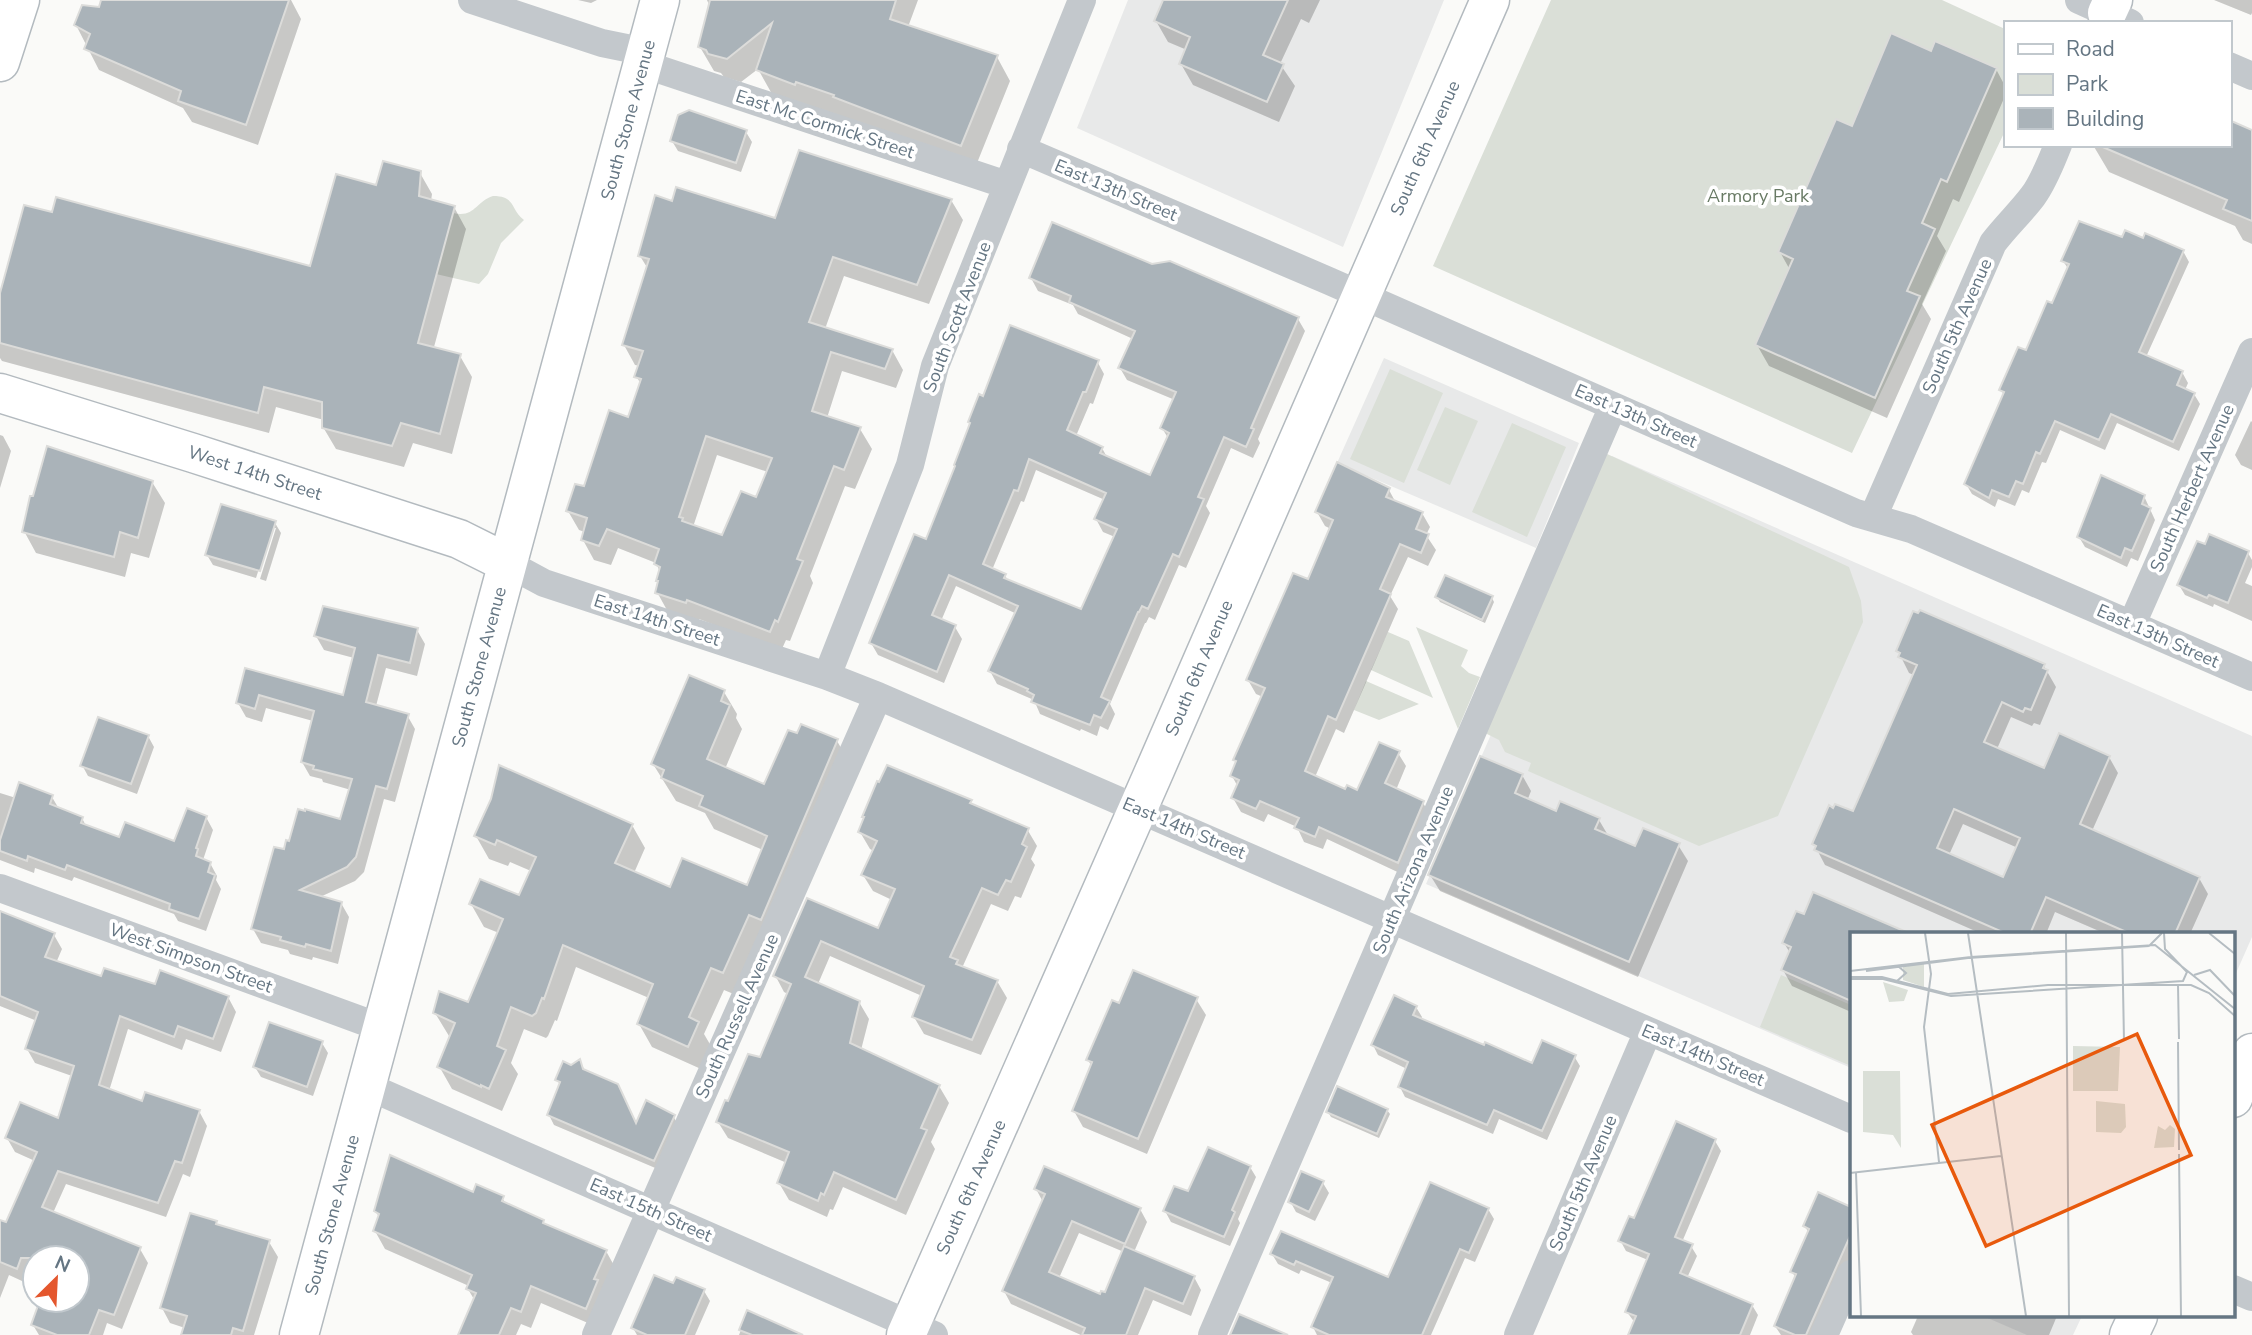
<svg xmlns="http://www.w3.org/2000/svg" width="2252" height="1335" font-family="'Nunito Sans',sans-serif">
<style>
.built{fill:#e8e9e9}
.green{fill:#dadfd7}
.shadow{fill:#0003;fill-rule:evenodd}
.building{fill:#aab3b9;stroke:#dcdcda;stroke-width:2;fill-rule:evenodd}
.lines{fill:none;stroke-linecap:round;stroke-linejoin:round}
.secondary-casing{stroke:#b3babf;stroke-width:41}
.street{stroke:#c3c8cc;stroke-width:28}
.secondary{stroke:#fff;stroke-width:38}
.labels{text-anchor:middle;stroke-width:7;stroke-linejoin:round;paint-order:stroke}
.street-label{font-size:18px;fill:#657683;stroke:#fff}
.park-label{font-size:18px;fill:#687a64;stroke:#fff}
.inset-road{fill:none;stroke:#b5bdc2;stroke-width:2}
.view{fill:#e8590c;fill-opacity:0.15;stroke:#e8590c;stroke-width:3.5}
.inset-edge{fill:none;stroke:#657683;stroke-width:3.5}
</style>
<rect width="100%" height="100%" fill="#fafaf8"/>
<path class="built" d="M1128,0h316l-101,247 -266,-119z
M1384,358l195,85 -43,105 -199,-85z
M1612,456l640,280v201l-19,43v-46h-382v134l-425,-184z
M1983,1316h99l-9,19h-46z"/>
<path class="green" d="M1551,0h391l63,29v102l-153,322 -419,-187z
M493,196c23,0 17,13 31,24l-23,23 -13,31 -9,10 -43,-10 17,-61c22,5 22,-11 40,-17z
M1390,369l53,24 -39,90 -54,-24z
M1445,407l33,14 -28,64 -33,-15z
M1512,423l54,24 -39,90 -55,-25z
M1605,453l244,114 12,34 2,21 -85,194 -79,30 -171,-75 3,-8 -26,-11 -6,-12 -16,-8z
M1416,627l52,23 -7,16 8,7 11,4 -22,52z
M1388,632l21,9 24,57 -62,-28z
M1366,681l53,23 -40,16 -25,-10z
M1781,975l70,30v61l-91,-39z"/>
<path class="shadow" d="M103,0h188l10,19 -43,126 -66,-23 -9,-14 -84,-38 -23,-45 24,-17z
M578,0h19l-6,3z
M707,0h211l-10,27 89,30 13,24 -35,87 -203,-74 -14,-25 -17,13 -17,-5 -3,-4 -7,-2 -14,-24 10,-40z
M1165,0h155l-11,23 -8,-4 -21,45 15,22 -16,36 -86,-37 -12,-21 6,-14 -19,-8 -12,-21z
M2214,0h38v13l-1,2z
M1996,69l9,17v10l-46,106 -6,-3 -16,37 9,15 -24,53 9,15 -44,99 -118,-52 -12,-21 33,-75 -10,-18 73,-124z
M746,132l6,10 -11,30 -63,-21 -6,-10z
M2252,132v112l-9,-4 -8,-14 -126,-54 -16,-27h136z
M420,173l12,21 -1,7 23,6 12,22 -32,118 26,9 12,21 -20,77 -39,-11 -9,24 -68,-18 -13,-22 1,-7 -48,-13 -7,26 -267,-72 -2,-3v-58l311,-32 67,-81z
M951,200l12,20 -34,84 -85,-28 -19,53 67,21 11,20 -7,18 -54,-17 -15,47 33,11 12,20 -17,40 -10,-3 -35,90 3,7 -23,58 -4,-1 -5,11 -82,-32 -1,3 -30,-10 -11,-20 3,-20 -4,-9 -38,-15 -7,17 -17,-5 -11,-20 2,-8 -6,-2 -11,-19 18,-23 43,-69 12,-35 -5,-8 4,-10 -5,-1 -11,-20 24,-76 -8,-13 34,-53 102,17zM717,455l51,17 -11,27 -34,38 -30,-10z
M2122,239l22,1 39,11 6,11 -43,95 36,15 6,11 -3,7 9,4 6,10 -21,47 -62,-28 -12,27 -45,-20 -14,33 -4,-1 -13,31 -7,-3 -7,16 -17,-7 -3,8 -23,-13 -6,-10 38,-89 -3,-5 26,-38 26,-47 16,-35 -6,-9z
M1152,266l146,53 7,12 -47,108 2,4 -7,15 -22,-10 -25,58 4,7 -24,55 -7,-3 -24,55 -6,-3 -3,6h-1l-35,81 5,10 -7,16 -8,-4 -3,10 -16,-7 -1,2 -40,-17 -6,-14 -37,-16 -7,-13 27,-57 -61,-28 -15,35 14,6 7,12 -18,44 -66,-28 -7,-12 56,-102 57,-143 113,-37 7,13 -11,30 -3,-1 -14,33 26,12 6,11 43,19 17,-40 -6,-10 13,-28 -48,-20 -7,-12 13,-29 -55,-25 -5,-9 -35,-14 -7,-13zM1036,470l69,30 -9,19 7,13 12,5 -33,74 -74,-30 -3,-6 -13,-5 29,-69 3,1z
M2251,421l1,1v48l-11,-5 -6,-10z
M0,435l3,1 8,15 -11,37z
M152,482l13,21 -16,55 -18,-5 -6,24 -89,-24 -12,-22z
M1389,490l7,13 26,10 8,14 -4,8 10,15 -8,16 -20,-9 -18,39 8,13 -54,124 -8,-4 -21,48 31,14 12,1 40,-39 8,13 -10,24 27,13 8,13 -25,60 -79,-37 -4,10 -19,-7 -7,-15 -29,-13 -4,8 -23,-10 -8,-14 5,-11 -6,-11 5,-12 -2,-4 28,-63 -7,-3 -8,-14 60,-98 23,-53 -6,-3 -8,-14z
M2144,496l11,24 -17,41 -7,-3 -4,9 -42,-20 -6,-10z
M275,523l6,10 -15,48 -6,-2 16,-51h-4l-16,50 -43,-13 -6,-10z
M2248,553l4,7v7l-7,16 7,3v35l-38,-17 -1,3 -28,-12 -6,-10z
M1437,597l55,1 2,4 -9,21 -45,-21z
M417,630l8,14 -8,32 -31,-8 -10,38 31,9 8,14 -20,73 -11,-3 -20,73 -9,9 -35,16 21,6 8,14 -11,47 -25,-7 -1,3 -22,-6 -2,-4 -27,-7 -8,-14 32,-78 5,-7 51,-23 10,-31 -28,-8 -1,-3 -12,-3 -8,-14 11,-41 -47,-13 -4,14 -16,-5 -8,-14 9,-33 97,28 10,-40 -30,-8 -8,-14z
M1898,651l146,15 12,21 -16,38 -6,-2 -2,3 -21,-9 -14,32 48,21 64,-13 9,16 -26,58 107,47 9,16 -18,40h-84l-51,-22 -9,22h-64l-157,-69 -11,-21 39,-30 61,-139 -5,-2zM1963,824l55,24 -14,31 -55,-24z
M724,692l13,22 -1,4 6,11 -17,40 40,17 72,-45 13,22 -114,232 -12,-5 -20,44 7,12 -10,23 -49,-22 -13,-23 10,-26 -73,-31 -19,54 -2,-1 -7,16 -2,2 -22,-9 -13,34 7,11 -16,37 -50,-22 -13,-23 12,-29 -2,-1 -14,-23 34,-8 30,-72 -15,-6 -13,-23 49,-6 11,-27 -21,-9 -2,4 -19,-7 -13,-23 156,-11 13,23 -11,25 37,17 77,-3 15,-37 -49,-21 -9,-16 -29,-12 -23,-37z
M148,736l6,11 -17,47 -49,-18 -6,-11z
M1522,775l9,16 -4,10 30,13 42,6 10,17 27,11 42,-3 10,16 -50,116 -198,-86 -10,-16z
M0,793l16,5 36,-1 7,12 23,9 5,10 33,11 55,5 31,-27 7,13 -10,30 7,3 7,13 -1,4 5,9 -15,42 -28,-10 -4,-7 -100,-37 -2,4 -37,-13 -1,5 -34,-13z
M970,802l3,4 54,23 10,17 -6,13 4,6 -14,33 -6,-2 -7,15 -17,-7 -29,64 35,13 10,17 -26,57 -57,-21 -10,-17 8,-21 -92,-40 -12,28 41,18 10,17 -8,31 78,36 10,17 -18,39 4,7 -29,66 -63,-28 -10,23 -3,-1 -3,8 -38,-17 -10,-17 8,-20 -59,-25 -10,-16 43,-63 27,-65 -4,-2 -9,-17 33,-75 71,30 13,-30 -19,-9 -10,-16 11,-24 -4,-2 -10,-17z
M1814,894l93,40h-56v78l-59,-26 -9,-16 7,-17 -6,-10 21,-26z
M0,913l54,22 8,14 -6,14 46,16 126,18 8,15 -15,40 -35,-13 -4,11 -54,-21 -19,62 34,12 56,8 8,15 -17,51 -7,-3 -17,43 -100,-33 -13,29 87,36 8,14 -26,66 -15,-6 -4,12h-64l-6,-10 9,-25h35v-42h-42v29l-26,-12 -9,23v-76l7,2 28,-63 -20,-9 -8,-14 52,-18 13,-44 -37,-13 -8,-14 10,-28 -37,-15z
M1196,999l10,16 -59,139 -64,-27 -9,-16 18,-44 -4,-7 32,-55z
M1416,1007l6,10 -1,3 112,46 41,-10 6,10 -33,74 -48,-21 -6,15 -88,-37 -5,-10 7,-18 -29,-14 -5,-10z
M322,1043l6,10 -15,43 -52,-19 -6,-10z
M580,1062l6,10 51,54 36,-10 6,10 -19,44 -106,-45 -5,-10 12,-29 -4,-6z
M1387,1110l3,4 -11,24 -48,-21 -3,-5z
M1715,1141l6,10 -39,91 9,4 6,10 -10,22 65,27 6,10 -8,20h-120l5,-12 -8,-11 21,-52 -22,-9 -6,-11 15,-19z
M1250,1167l6,10 -18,42 2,4 -10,23 -59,-24 -6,-11 23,-17z
M1323,1183l6,10 -14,28 -19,-9 -6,-11z
M1036,1189l104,20 7,13 -13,30 60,25 7,13 -10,26 -38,-16 -15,35h-57l-70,-31 -7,-13 39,-89zM1079,1233l45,19 -18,43 -5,1 -42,-18z
M474,1194l28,4 5,7 36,16 2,5 61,25 10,18 -21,57 -54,-23 -10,25 -10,-4 -5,11h-56l15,-34 -7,-12 1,-3 -84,-37 -10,-18 5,-13 -5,-7z
M1819,1194l32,14v49l-35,78h-35l-6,-9 21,-48 -4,-6 17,-38 -4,-8z
M1488,1209l6,10 -19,43 -10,-4 -34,77h-114l-4,-8 19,-44 -31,-13 -2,4 -21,-10 -6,-10 117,26z
M216,1223l1,3 52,16 9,15 -24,78h-71l2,-7 -15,-5 -8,-15z
M674,1285l30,6 6,10 -15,34h-58l-4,-7z
M748,1312l51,23h-60z
M1918,1316l46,1 93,-1 -8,19h-136l-2,-3z"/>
<path class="building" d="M101,0h188l-43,125 -68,-24 3,-10 -97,-42 6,-15 -16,-9 8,-20 17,2z
M710,0h186l-6,19 108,36 -37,91 -128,-49 1,-2 -38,-13 -1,3 -39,-15 16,-47 -45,36 -19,-5 -2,-4 -8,-3z
M1163,0h125l-25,55 21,9 -17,38 -88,-38 11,-27 -36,-16z
M1891,33l40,18 4,-10 62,27 -50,114 -6,-3 -19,44 13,6 -28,62 13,5 -45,102 -120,-53 38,-86 -15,-7 58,-133 16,7z
M689,110l58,20 -11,33 -66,-22 8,-26z
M2229,120l23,10v91l-29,-12 4,-9 -129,-55h131z
M799,150l153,49 -35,86 -84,-28 -24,65 84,27 -8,20 -54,-17 -19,59 49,16 -17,43 -10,-4 -37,93 6,2 -25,61 -3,-2 -5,12 -83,-32 -1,3 -31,-10 3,-12h-2l4,-14 -6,-3 5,-15 -52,-20 -8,17 -18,-6 6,-22 -21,-7 9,-27 9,2 25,-76 19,7 13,-38 -7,-2 9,-26 -21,-6 27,-86 -11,-3 17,-61 17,6 4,-14 99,31zM706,436l66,22 -16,39 -15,-6 -19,44 -40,-14 1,-3 -4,-1z
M383,161l38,10 -2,25 36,10 -37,137 43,11 -21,80 -39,-11 -9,23 -70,-18v-26l-58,-15 -6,26 -258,-70v-50l24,-88 28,7 4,-15 254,69 26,-92 40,11z
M2079,221l43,16 3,-7 18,8 2,-5 39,17 -45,102 44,19 -6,14 18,8 -22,49 -62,-28 -12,26 -44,-19 -15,33 -4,-2 -13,32 -7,-3 -7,16 -17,-7 -3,8 -25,-14 40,-92 -5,-2 19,-43 8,3 21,-49 5,2 17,-39 -8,-3z
M1052,222l100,42 18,-3 129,56 -48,111 3,1 -8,18 -22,-10 -26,60 6,2 -25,58 -6,-3 -25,55 -6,-3 -3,6h-1l-37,85 9,4 -9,17 -7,-3 -4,10 -59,-23 3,-7 -7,-4 1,-2 -40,-18 30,-65 -69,-31 -17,40 24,10 -19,47 -68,-29 45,-109 12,5 29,-73 -1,-1 16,-42 -2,-1 11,-28 4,2 27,-71 89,35 -13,32h-3l-16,38 36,17 -3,6 50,22 19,-42 -9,-5 16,-36 -58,-24 17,-37 -66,-29 2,-6 -42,-18zM1029,459l77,34 -12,26 23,10 -36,80 -77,-31 2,-4 -23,-10 31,-74 4,1z
M47,446l106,35 -15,57 -18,-6 -6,25 -92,-25 8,-36h3z
M1337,462l53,26 -4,9 37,15 -7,17 13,5 -8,19 -21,-9 -20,45 11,5 -55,126 -8,-4 -23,55 40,18 2,-4 10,5 22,-48 21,9 -15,32 39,18 -26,62 -79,-36 -4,10 -21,-9 5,-10 -39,-17 -4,8 -25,-11 8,-18 -9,-4 6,-15 -3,-1 32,-72 -19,-8 47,-107 15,6 25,-59 -18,-8z
M2101,475l44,20 -3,9 9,4 -19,43 -7,-3 -4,10 -44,-21z
M221,504l55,17 -16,50 -55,-16z
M2209,534l40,17 -21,52 -19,-8 -2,3 -30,-13 20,-44 8,3z
M1445,575l48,21 -11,24 -47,-23z
M323,606l95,22 -8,35 -32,-8 -12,47 43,12 -22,75 -11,-3 -20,71 -9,10 -47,23 42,12 -11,49 -25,-7 -1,3 -25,-7 1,-3 -30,-8 23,-82 10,2 2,-9 3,1 9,-32 7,2v-2l35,10 12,-40 -39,-10 1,-3 -13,-4 13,-51 -55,-16 -4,14 -19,-6 9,-35 98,27 12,-47 -41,-12z
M1920,610l125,54 -2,4 5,2 -17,40 -6,-2 -2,4 -21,-10 -18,40 60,26 15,-35 51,23 -30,68 120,53 -25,57h-44l-85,-37 -16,37h-23l-193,-84 2,-4 -4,-2 17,-39 4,3 2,-4 18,7 64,-146 -19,-8 2,-4 -4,-2 17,-40 5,2zM1954,809l66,29 -17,39 -66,-29z
M689,675l36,15 -4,11 9,4 -23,54 57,25 24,-54 9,3 4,-9 37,15 -77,181 -12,-5 -26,58 -12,-5 -22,49 10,5 -11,25 -51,-23 16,-40 -90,-39 -19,54 -2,-1 -6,15 -4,3 -21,-9 -14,39 9,4 -17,39 -8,-4v2l-44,-20 18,-44 -22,-10 6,-22 29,11 35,-83 -34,-15 11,-25 39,16 17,-38 -39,-17 -2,5 -21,-9 17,-37 8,-34 134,59 -18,39 55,24 12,-29 65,27 20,-49 -68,-30 4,-10 -42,-18 3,-8 -13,-6z
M98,717l51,18 -18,49 -51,-18z
M1480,756l43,18 -8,19 41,18 4,-10 40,17 -5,11 40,17 8,-18 37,15 -51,119 -201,-87z
M887,765l85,35 -2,3 59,25 -7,16 5,3 -16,35 -5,-2 -8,15 -16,-7 -32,69 8,3 -2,4 42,16 -26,60 -60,-23 12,-31 -103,-45 -16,36 55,24 -10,42 90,42 -19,43 6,2 -31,70 -62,-28 -10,23 -3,-2 -3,8 -41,-18 12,-31 -73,-30 9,-22 3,1 20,-47 12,3 31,-73 -18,-8 34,-78 71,30 17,-39 -34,-14 16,-34 -19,-9 6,-15h-2l15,-36 2,1z
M19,782l34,13 -3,9 33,13 -2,6 38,14 6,-15 49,19 13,-33 20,8 -11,32 2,1 -2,7 15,6 -3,10 7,3 -16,44 -30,-10 1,-5 -103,-39 -2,5 -37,-14 -1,5 -27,-10v-11z
M1813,892l98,42h-60v67l-70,-31 10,-23 -9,-4 14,-32 8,3z
M0,911l55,22 -10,24 56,19 3,-8 51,16 5,-14 69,26 -16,43 -35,-13 -4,11 -54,-21 -21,69 43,16 3,-9 55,18 -18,53 -7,-2 -17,42 -100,-32 -16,36 99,40 -27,68 -15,-5 -10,25h-32l-26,-10 9,-25h37v-42h-56l-4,11 -17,-7v-42l6,2 31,-70 -32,-14 15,-36 38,16 16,-52 -49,-17 13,-37 -38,-16z
M1133,970l65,27 -60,142 -66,-28 20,-49 -6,-2 26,-60 7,3z
M1394,995l23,11 -4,9 71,30 1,-3 47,21 10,-23 34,15 -34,76 -48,-21 -7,15 -89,-38 10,-25 -37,-17z
M269,1022l54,19 -16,46 -54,-20z
M580,1059l3,10 35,15 18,39 10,-23 29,15 -21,46 -107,-46 13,-33 -5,-2 8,-19 8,4z
M1337,1086l51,23 -11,25 -51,-22z
M1676,1121l40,18 -41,98 18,7 -13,29 73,31 -13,31h-112l8,-19 -11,-4 24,-58 -31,-13 11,-25 5,2z
M1208,1147l43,19 -19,44 3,2 -11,25 -61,-26 11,-25 14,5z
M390,1155l83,37 3,-8 28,12 -2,5 42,19 -1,3 64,27 -13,29 4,1 -12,29 -55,-23 -10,26 -10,-4 -12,27h-41l18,-42 -10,-4 6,-14 -99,-44 6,-17 -5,-3z
M1044,1166l97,42 -16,36 -53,-23 -23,51 51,22 1,-3 4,1 19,-46 71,30 -12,28 -38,-16 -19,47h-44l3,-7 -83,-37 43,-97 -11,-5z
M1301,1171l23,10 -15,31 -21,-10z
M1430,1182l59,26 -20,45 -9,-4 -38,86h-93l-18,-8 22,-50 -37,-16 -2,4 -24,-11 11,-23 107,46z
M1818,1192l33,15v27l-45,101h-11l-21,-9 22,-52 -6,-2 19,-43 -6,-3z
M190,1213l27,8 -1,3 54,16 -27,91 -10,-3 -2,7h-50l6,-19 -27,-8z
M654,1275l19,8 3,-6 29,12 -20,46h-38l-16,-7z
M747,1310l56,25h-51l-13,-5z
M1239,1314l49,21h-58z"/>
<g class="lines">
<defs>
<path id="secondary" d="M2107,13l6,-13
M0,62l20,-62
M0,393l193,60 266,86 48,24
M2233,1098l19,-45
M299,1335l361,-1335
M906,1335l248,-563 336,-772
M2129,1335l9,-19"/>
</defs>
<use href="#secondary" class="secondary-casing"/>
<path class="street" d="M472,0l130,43 44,9
M2079,0l51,23
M643,64l364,121
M2229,66l23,10
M1021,149l308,132 527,232 55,16 341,148
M1873,517l120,-274c13,-17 28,-31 40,-47 11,-15 18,-34 25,-51
M507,563l37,20 283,93 51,20 973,423
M2132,624l120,-272
M827,676l83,-211 25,-99 147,-366
M0,888l382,140
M367,1086l567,249
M2233,1289l19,8
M596,1335l282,-639
M1212,1335l401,-929
M1518,1335l130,-304
M1824,1335l27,-61"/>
<use href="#secondary" class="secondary"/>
</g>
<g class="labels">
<g class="street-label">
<text transform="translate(628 120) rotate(-75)" y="6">South Stone Avenue</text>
<text transform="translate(825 124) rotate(18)" y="6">East Mc Cormick Street</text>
<text transform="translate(1425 148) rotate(-66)" y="6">South 6th Avenue</text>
<text transform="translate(1116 190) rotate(23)" y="6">East 13th Street</text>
<text transform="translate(957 317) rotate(-69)" y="6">South Scott Avenue</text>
<text transform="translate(1957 326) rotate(-66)" y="6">South 5th Avenue</text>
<text transform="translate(1636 416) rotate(24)" y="6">East 13th Street</text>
<text transform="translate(255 473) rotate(18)" y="6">West 14th Street</text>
<text transform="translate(2192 488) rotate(-66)" y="6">South Herbert Avenue</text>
<text transform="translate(657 620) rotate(18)" y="6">East 14th Street</text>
<text transform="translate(2158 636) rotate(24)" y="6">East 13th Street</text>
<text transform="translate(479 667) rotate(-75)" y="6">South Stone Avenue</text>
<text transform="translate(1199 668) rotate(-67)" y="6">South 6th Avenue</text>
<text transform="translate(1184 828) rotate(23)" y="6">East 14th Street</text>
<text transform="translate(1413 870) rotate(-67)" y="6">South Arizona Avenue</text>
<text transform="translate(191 958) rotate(20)" y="6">West Simpson Street</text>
<text transform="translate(737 1016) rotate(-66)" y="6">South Russell Avenue</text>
<text transform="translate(1703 1055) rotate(23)" y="6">East 14th Street</text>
<text transform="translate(1583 1183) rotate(-67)" y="6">South 5th Avenue</text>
<text transform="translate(971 1187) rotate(-66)" y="6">South 6th Avenue</text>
<text transform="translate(651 1210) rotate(24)" y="6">East 15th Street</text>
<text transform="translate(332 1215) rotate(-75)" y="6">South Stone Avenue</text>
</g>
<g class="park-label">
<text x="1758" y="202">Armory Park</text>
</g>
</g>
<g transform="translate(1850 932)">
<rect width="385" height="385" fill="#fafaf8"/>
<path d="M74,31v24l-21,-7v-13zM33,50l25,8 -4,11 -15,1zM223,114l47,1 -2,44h-45zM13,139h37l1,77 -8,-13 -30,-3zM246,169l29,3 1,23 -5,6 -25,-1zM320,193l5,4 -1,18 -20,1 4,-22 7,4z" fill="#dadfd7"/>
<path class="inset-road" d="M75,1l6,41 -7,53 15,135M118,1l58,383M216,1l3,383M272,1l2,108M359,1l26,21M0,39l121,-14 184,-12 80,64M16,39l102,-13 181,-12 13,-13M344,43l16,-5 25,26M0,45h32l66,17 100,-9h143l18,8 26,23M0,47h33l68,17 232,-15 4,-9 -22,-23 -1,-16M47,49l9,-8 -8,-7M328,53l1,54M328,110l1,108M329,222l2,162M0,241l151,-17M6,241l5,143"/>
<path class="view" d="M287,102l54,121 -205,91 -54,-121z"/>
<rect width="385" height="385" class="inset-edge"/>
</g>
<rect x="2004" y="21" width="228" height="126" fill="#ffffff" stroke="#c1c8cd" stroke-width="2"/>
<rect x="2018" y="44" width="35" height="10" fill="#ffffff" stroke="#c1c8cd" stroke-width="2"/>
<text x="2066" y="56" font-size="21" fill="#657683">Road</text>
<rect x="2018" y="74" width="35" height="21" fill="#dadfd7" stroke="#c1c8cd" stroke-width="2"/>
<text x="2066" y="91" font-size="21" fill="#657683">Park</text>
<rect x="2018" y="108" width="35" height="21" fill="#aab3b9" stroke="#c1c8cd" stroke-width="2"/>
<text x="2066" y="126" font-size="21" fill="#657683">Building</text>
<g transform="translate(56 1279) rotate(24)"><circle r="33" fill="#ffffff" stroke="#c1c8cd" stroke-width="2"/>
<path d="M0-5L12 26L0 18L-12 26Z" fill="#e4572e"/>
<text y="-10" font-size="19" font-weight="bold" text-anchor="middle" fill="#657683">N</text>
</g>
</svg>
